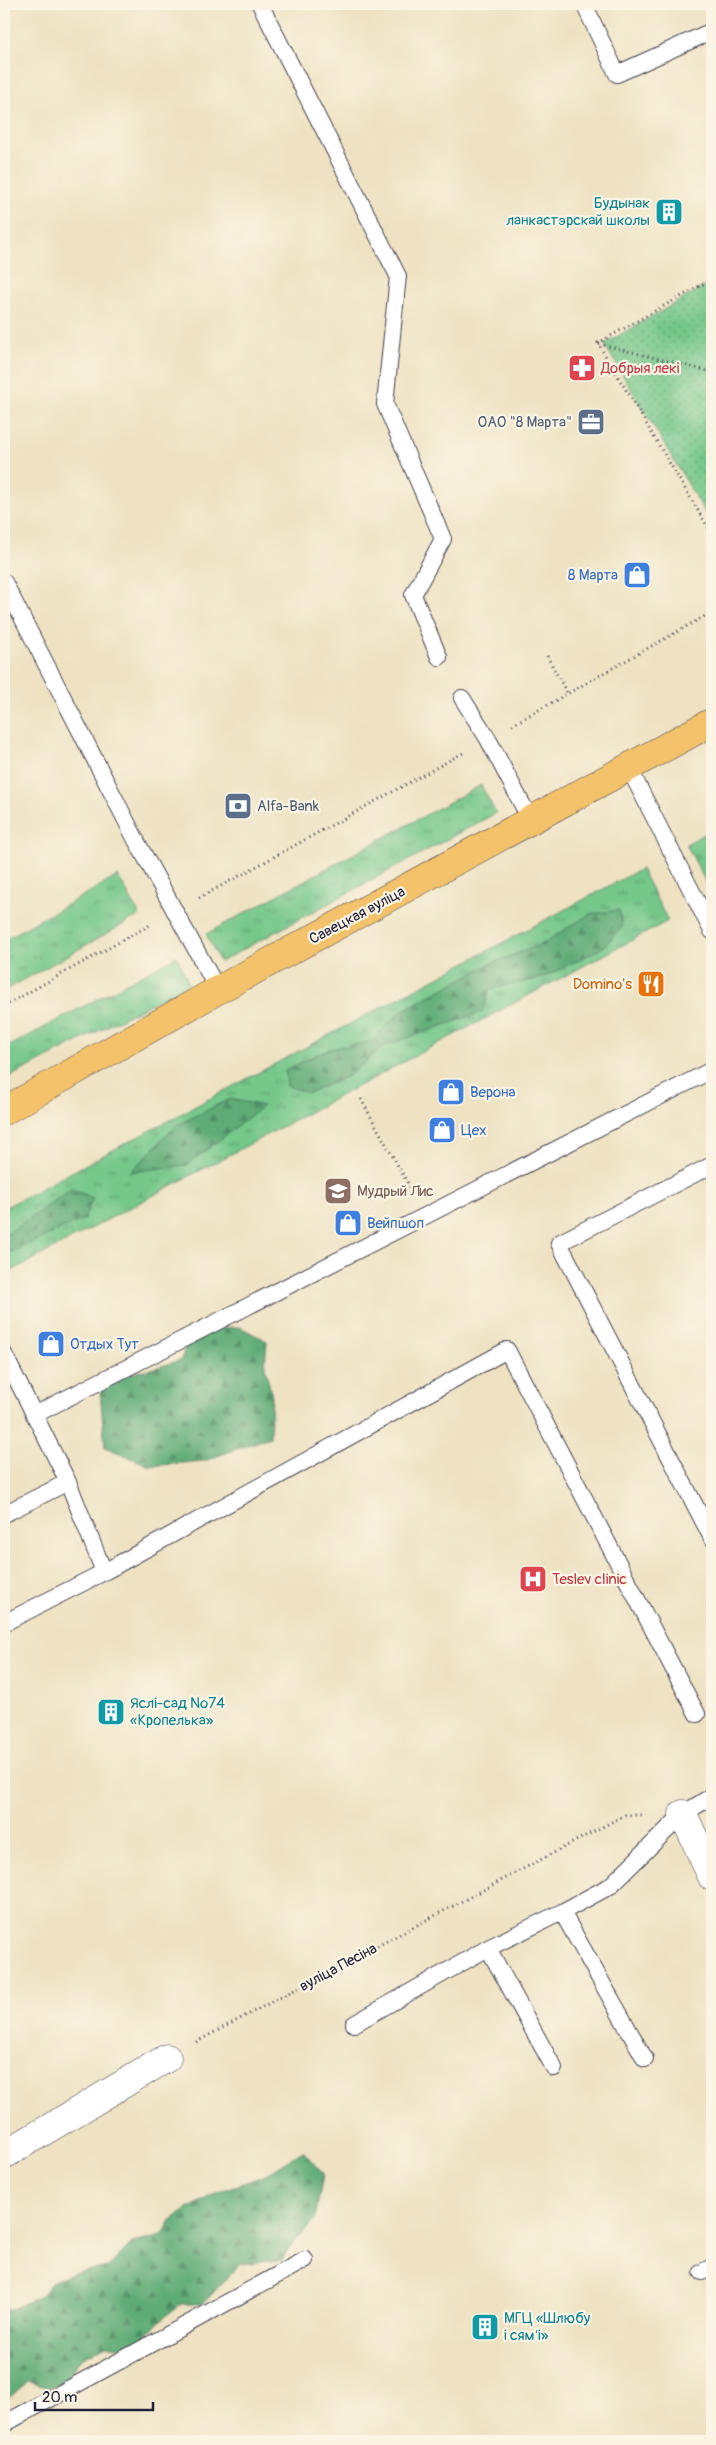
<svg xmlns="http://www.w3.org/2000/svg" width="716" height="2445" font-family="Pangolin,sans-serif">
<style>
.grass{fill:url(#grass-tufts);stroke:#4b7462}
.forest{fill:url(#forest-firs);stroke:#406758}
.park{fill:url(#park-dots);stroke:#4b7462}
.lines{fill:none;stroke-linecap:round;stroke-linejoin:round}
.service-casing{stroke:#413f4f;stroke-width:18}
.minor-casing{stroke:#413f4f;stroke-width:29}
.primary-casing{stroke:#413f4f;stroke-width:29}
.path{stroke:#413f4f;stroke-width:3;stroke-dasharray:1 4;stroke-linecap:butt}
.service{stroke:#fff;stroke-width:16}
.minor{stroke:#fff;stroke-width:28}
.primary{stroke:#f3c26a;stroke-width:28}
.labels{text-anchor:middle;stroke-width:4.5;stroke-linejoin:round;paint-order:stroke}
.culture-label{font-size:15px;fill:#0d838f;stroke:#fcf5e5;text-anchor:start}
.health-label{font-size:15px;fill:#be3a42;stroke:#fcf5e5;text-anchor:start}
.service-label{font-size:15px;fill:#4e5e75;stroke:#fcf5e5;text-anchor:end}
.shop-label{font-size:15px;fill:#366cbe;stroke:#fcf5e5;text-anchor:start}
.street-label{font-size:15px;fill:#22223b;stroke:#fcf5e5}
.food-label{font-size:15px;fill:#c56008;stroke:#fcf5e5;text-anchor:end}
.education-label{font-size:15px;fill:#785e54;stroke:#fcf5e5;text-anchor:start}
</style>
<defs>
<pattern id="grass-tufts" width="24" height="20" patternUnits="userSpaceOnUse" patternTransform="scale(1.25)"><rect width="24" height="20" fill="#74c78a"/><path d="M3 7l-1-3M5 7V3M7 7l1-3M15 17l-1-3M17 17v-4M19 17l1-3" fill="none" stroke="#5fa172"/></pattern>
<pattern id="forest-firs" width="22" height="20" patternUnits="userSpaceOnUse" patternTransform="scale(1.25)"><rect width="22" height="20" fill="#5fac76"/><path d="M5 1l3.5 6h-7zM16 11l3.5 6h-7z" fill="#4e8c62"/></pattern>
<pattern id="park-dots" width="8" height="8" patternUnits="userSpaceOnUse" patternTransform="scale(1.25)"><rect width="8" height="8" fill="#74c78a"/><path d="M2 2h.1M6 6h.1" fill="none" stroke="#5fa172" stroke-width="1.8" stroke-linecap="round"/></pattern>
</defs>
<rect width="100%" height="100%" fill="#fcf5e5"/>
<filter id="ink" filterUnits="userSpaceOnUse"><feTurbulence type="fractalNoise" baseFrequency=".02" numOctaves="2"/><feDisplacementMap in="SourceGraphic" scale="10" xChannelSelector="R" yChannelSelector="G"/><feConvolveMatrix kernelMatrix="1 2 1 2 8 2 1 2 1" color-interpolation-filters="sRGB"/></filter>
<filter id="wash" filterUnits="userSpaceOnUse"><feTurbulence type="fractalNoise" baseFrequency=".0096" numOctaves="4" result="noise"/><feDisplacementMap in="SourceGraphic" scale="20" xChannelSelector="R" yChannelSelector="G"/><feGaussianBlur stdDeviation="1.12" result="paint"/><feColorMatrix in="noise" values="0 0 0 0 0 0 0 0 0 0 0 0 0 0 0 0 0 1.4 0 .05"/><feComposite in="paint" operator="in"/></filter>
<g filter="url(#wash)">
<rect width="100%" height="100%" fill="#eee2c2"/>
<path class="grass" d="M481,785l15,28 -276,149 -14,-28z
M712,830v64l-26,-50z
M641,869l27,52 -664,354v-67z
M118,876l22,39 -136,76v-51z
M177,956l12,28 -185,96v-31z"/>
<path class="forest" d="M619,910l3,17 -20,21 -60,30 -52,11 -8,23 -98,34 -36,30 -40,17 -21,-7 -2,-16 44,-21 42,-7 30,-31 89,-47 52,-20 48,-30z
M230,1099l33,7 -76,59 -57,7 47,-47z
M71,1189l22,9 -9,21 -80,36v-19z
M240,1327l27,14 -2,26 7,29 -2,41 -66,24 -54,5 -45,-19 -5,-55 14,-16 34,-6 33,-10 10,-31z
M303,2151l20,23 -8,47 -19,19 -14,20 -42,4 -37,40h-22l-18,14 -20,21 -24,8 -13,-2 -26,14 -13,23 -16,6 -24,-6 -18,16 -5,7v-95h6l30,-14 13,-15 21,-8 34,-6 24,-24 26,-6 7,-5 6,-12 17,-11 29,-17 46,-16z"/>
<path class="park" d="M712,282v242l-108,-180z"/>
</g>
<g filter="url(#ink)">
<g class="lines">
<defs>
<path id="service" d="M260,4l138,272 -13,128 58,135 -30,56 26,62
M584,4l33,70 95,-43
M4,582l133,260 81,148
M462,698l26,41 43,82
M629,768l83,163
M712,1165l-153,78 153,295
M4,1354l64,128 36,90
M34,1415l678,-345
M4,1514l64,-32
M4,1623l100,-51 403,-222 190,364
M562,1912l83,147
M488,1948l66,120
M354,2024l134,-76 74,-36 48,-26 73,-72 29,-18
M702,2272l10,-5
M4,2424l301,-164"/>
<path id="minor" d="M683,1814l29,63
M4,2155l163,-97"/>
<path id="primary" d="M4,1111l214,-121 494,-268"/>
</defs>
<use href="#service" class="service-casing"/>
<use href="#minor" class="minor-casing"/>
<use href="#primary" class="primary-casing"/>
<path class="path" d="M712,279l-114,64 114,191
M599,344l113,28
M547,656l20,37
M512,725l200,-113
M199,898l264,-145
M4,1006l146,-81
M361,1099l51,92
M196,2042l429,-227h16"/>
<use href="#service" class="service"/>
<use href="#minor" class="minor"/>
<use href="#primary" class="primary"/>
</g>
</g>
<defs>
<symbol id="building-square" viewBox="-11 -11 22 22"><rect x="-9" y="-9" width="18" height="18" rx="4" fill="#0f9aa8" stroke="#fcf5e5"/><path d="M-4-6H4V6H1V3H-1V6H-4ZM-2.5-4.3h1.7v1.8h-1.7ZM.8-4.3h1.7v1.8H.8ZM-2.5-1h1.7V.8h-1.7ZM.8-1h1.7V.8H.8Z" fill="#fff"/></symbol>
<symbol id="pharmacy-square" viewBox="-11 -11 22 22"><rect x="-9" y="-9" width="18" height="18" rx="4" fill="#e0444e" stroke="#fcf5e5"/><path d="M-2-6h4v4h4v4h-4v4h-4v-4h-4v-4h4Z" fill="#fff"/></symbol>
<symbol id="office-square" viewBox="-11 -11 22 22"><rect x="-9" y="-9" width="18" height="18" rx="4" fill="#5c6f8a" stroke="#fcf5e5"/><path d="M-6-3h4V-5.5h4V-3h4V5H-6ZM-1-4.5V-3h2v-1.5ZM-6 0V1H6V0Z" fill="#fff"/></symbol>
<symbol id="shop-square" viewBox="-11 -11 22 22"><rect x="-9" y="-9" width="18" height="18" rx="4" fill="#3f7fe0" stroke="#fcf5e5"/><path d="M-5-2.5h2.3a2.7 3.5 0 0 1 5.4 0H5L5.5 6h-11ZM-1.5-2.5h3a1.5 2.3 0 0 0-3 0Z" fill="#fff"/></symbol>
<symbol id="bank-square" viewBox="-11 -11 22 22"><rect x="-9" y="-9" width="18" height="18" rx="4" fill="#5c6f8a" stroke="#fcf5e5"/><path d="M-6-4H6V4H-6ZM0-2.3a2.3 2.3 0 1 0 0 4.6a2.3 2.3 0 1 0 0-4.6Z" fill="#fff"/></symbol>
<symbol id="restaurant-square" viewBox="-11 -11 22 22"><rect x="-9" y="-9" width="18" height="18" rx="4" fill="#e8710a" stroke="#fcf5e5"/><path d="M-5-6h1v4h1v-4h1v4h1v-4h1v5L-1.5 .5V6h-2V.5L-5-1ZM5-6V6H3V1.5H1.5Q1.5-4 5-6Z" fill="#fff"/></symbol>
<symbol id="school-square" viewBox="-11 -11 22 22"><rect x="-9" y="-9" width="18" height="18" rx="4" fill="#8d6e63" stroke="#fcf5e5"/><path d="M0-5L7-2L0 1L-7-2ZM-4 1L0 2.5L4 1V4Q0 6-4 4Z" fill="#fff"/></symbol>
<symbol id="hospital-square" viewBox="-11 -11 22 22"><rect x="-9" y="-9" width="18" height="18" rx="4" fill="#e0444e" stroke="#fcf5e5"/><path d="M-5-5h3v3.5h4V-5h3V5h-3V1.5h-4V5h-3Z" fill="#fff"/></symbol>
</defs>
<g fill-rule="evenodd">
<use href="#building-square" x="653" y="196" width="32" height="32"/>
<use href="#pharmacy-square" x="566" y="352" width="32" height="32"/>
<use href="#office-square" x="575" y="406" width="32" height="32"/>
<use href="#shop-square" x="621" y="559" width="32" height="32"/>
<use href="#bank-square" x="222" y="790" width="32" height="32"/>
<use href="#restaurant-square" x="635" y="968" width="32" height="32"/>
<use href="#shop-square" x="435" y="1076" width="32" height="32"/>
<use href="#shop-square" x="426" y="1114" width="32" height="32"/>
<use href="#school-square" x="322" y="1175" width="32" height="32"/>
<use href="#shop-square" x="332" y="1207" width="32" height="32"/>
<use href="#shop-square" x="35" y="1328" width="32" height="32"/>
<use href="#hospital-square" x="517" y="1563" width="32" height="32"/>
<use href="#building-square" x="95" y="1696" width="32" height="32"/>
<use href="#building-square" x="469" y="2311" width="32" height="32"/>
</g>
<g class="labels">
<g class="culture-label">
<text x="650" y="208" text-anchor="end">Будынак<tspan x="650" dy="17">ланкастэрскай школы</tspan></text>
<text x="130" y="1708">Яслі-сад №74<tspan x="130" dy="17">«Кропелька»</tspan></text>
<text x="504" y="2323">МГЦ «Шлюбу<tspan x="504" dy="17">і сямʼі»</tspan></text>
</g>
<g class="health-label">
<text x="601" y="373">Добрыя лекі</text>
<text x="552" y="1584">Teslev clinic</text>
</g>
<g class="service-label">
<text x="572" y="427">ОАО "8 Марта"</text>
<text x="257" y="811" text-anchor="start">Alfa-Bank</text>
</g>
<g class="shop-label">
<text x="618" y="580" text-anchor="end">8 Марта</text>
<text x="470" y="1097">Верона</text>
<text x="461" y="1135">Цех</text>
<text x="367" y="1228">Вейпшоп</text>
<text x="70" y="1349">Отдых Тут</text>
</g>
<g class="street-label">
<text transform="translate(357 915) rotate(-28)" y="5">Савецкая вуліца</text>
<text transform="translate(338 1967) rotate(-28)" y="5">вуліца Песіна</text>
</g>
<g class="food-label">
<text x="632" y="989">Domino's</text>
</g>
<g class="education-label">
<text x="357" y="1196">Мудрый Лис</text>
</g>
</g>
<rect width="716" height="2445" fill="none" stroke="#fcf5e5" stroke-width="20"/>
<path d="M35 2402v8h118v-8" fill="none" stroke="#22223b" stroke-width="2.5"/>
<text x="42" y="2402" font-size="15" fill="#22223b" stroke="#fcf5e5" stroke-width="4" paint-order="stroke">20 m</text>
</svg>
